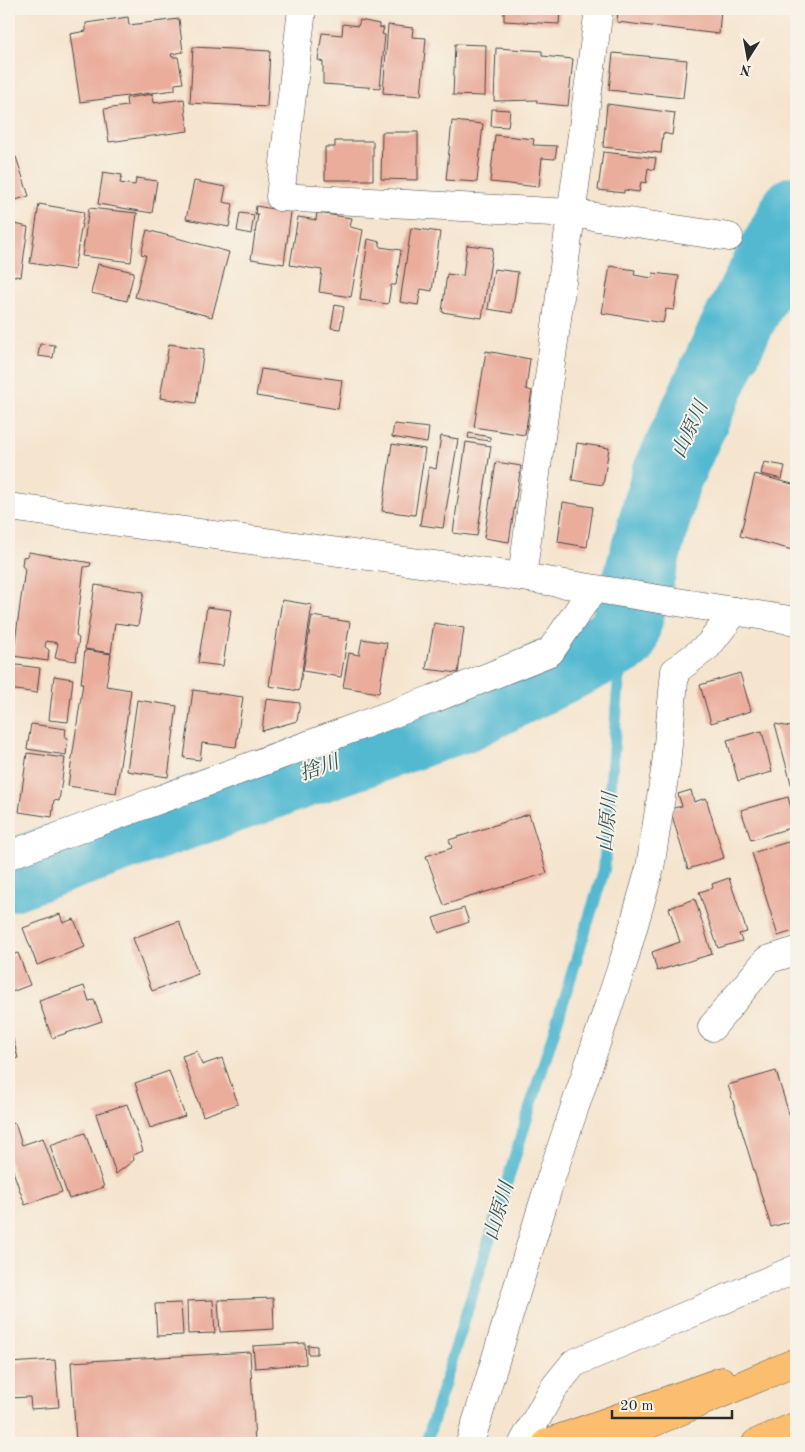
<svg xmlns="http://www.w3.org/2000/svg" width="805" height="1452" font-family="'Old Standard TT','Noto Serif JP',serif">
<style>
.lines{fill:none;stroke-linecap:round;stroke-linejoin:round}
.stream{stroke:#53b9d1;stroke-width:12}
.river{stroke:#53b9d1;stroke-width:71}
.building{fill:#eaad9c}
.minor-casing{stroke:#494744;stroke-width:29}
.tertiary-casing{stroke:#494744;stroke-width:29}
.trunk-casing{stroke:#494744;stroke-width:29}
.motorway-casing{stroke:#494744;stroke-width:29}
.minor{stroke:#fff;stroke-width:28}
.tertiary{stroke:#fff;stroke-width:28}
.trunk{stroke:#fbbe6e;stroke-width:28}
.motorway{stroke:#fbbe6e;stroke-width:28}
.labels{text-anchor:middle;stroke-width:4;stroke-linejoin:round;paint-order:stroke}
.water-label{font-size:20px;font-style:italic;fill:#37565d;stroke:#f7f3e8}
</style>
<rect width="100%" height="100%" fill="#f7f3e8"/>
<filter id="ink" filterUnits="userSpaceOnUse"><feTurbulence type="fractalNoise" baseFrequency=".02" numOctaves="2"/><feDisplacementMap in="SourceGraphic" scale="10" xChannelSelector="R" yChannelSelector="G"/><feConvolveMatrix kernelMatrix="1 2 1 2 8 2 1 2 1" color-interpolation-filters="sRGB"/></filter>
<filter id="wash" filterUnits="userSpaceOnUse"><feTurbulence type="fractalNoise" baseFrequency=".0096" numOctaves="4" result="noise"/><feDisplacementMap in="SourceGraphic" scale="20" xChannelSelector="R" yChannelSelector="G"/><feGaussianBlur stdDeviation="1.12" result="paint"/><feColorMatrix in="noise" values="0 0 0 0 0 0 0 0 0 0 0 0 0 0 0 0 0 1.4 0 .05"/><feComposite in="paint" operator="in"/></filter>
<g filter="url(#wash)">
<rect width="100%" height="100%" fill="#f5e5cf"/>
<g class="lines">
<path class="stream" d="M426,1443l178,-573 18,-231"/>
<path class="river" d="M9,876l456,-160 157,-77 44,-161 66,-143 64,-124"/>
</g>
<g id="blocks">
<path class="building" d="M504,9h56l-1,15 -55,-3z
M618,9h103l-2,25 -102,-12z
M128,17l1,8 50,-6 4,33 -12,2 1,3h6l5,26 -8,1v6l-95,12 -10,-68 16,-3v-8z
M360,20l19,4v3l5,1 -2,6 3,1 -5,53 -57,-4v-22l-5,-2 4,-27 20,2 1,-11 15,2z
M388,25l25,3 -1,9 14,1 -5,58 -38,-3z
M455,44l31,1 -1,51 -32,-1z
M193,47l77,4 -3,56 -77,-4z
M496,48l46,3v5l31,3 -5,47 -31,-3v-3l-43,1z
M613,53l74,7 -4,38 -74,-8z
M153,94l1,9 30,-4 4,32 -79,11 -5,-33 23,-3 -1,-8z
M607,104l68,9 -3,22 -9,-2 -2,20 -58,-6z
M492,109l18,1 -2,17 -17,-1z
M452,121l31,3 -6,58 -31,-2z
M382,132h36v48l-37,-1z
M495,135l39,4 -1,6 24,1 -2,13 -13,-1 -3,29 -49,-5z
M335,141h38v39h-48v-33h10z
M9,150l3,7h4l13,39 -20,6z
M603,152l53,6 -2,12 -6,-2 -2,15 -5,-1 -2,10 -15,-2v3l-26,-3z
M103,172l19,3 -2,8 15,2 1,-7 21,3 -5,32 -54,-9z
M194,181l32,6 -3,15 10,2 -4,23 -43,-8z
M39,204l45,8 -10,58 -44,-7z
M256,206l35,6 -7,52 -33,-5 7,-45h-3z
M89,208l48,5 -6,49 -49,-6z
M240,213l14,2 -3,19 -14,-3z
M317,213l35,5 -2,9 13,3 -12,67 -32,-5 3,-22 -32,-5 8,-48 18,3z
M15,224l13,3 -7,50 -12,-2v-46h4z
M411,228l29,4 -8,59 -11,-2 -3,16 -18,-3z
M147,230l82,22 -17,65 -77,-20 11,-42 -5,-1z
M368,239l12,3v5l21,3 -5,35h-5l-3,19 -28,-4z
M467,245l26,3 -11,70 -40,-6 5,-38 16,2z
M98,264l36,8 -7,29 -36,-8z
M610,266l25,4 -1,5 18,3 1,-5 26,3 -5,34 -8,-1 -3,14 -61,-10z
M494,269l24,3 -6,41 -24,-4z
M335,305l9,2 -4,22 -9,-1z
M40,344l15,1 -2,13 -15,-2z
M169,344l35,5 -8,54 -36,-5z
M486,351l44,8 -4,30 6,2 -7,44 -51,-8z
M261,369l81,11 -4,29 -82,-13z
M394,424l35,4 -2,15 -35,-6z
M469,433l21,4v4l-22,-3z
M441,436l17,3 -15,89 -23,-3 9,-58 7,2z
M466,442l25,4 -14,90 -24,-3z
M577,443l32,5 -6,37 -31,-5z
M392,444l33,5 -10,66 -33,-4z
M496,462l25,4 -12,76 -25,-4z
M764,462l21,4 -3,13 -21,-5z
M755,474l41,11v66l-56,-15z
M563,502l30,5 -6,40 -29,-5z
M29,552l62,11 -1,3 -6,1 -8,69 3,2 -3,23 -21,-3 3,-15 -12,-2 -1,6 4,3 -1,11 -35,-5 12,-87 -3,-3 1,-9 5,-1z
M95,585l49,7 -6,34 -23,-3 -4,30 -26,-4z
M282,600l30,5 -13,86 -30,-5z
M207,607l24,3 -8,56 -25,-3z
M312,616l38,6 -9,55 -38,-6z
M434,623l30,5 -6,45 -32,-4z
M362,639l25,4 -8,50 -36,-6 6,-34 10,2z
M85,650l26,4 -5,32 25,4 -15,103 -48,-7 15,-103h-2z
M9,664l31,4 -3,25 -28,-4z
M740,673l11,38 -40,12 -11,-38z
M54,676l19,3 -5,43 -19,-2z
M193,690l50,7 -7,50 -34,-4 -2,17 -16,-2z
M266,699l34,4 -3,18 -35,10z
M137,700l40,6 -9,71 -41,-6z
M31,724l35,5 -1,8 3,1 -2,17 -39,-6z
M775,724l21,4v60l-4,-1z
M762,731l10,41 -34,9 -11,-41z
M27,753l38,5 -6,43 -5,-1 -2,17 -33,-5z
M691,790l3,12 12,-4 18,60 -36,11 -18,-60 12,-3 -4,-12z
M788,797l8,29 -45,14 -10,-30z
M529,814l18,59 -103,32 -18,-49 26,-8 -3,-8z
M788,842l6,20 2,-1v69l-18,6 -26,-83z
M729,878l18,54 -8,2 3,7 -24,7 -19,-56 14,-4 -1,-4z
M695,899l17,55 -55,17 -5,-19 28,-10 -11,-34z
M464,908l5,14 -30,11 -6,-15z
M60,914l3,9 11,-4 11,28 -48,18 -14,-37z
M179,921l19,53 -46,17 -19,-53z
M18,953l12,32 -21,8v-37z
M84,986l5,15 5,-1 8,21 -50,17 -13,-37z
M12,1036l6,22 -9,2v-23z
M197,1051l5,14 20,-7 16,46 -35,12 -21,-60z
M169,1071l16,45 -35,12 -15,-45z
M776,1071l20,66v83l-25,7 -43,-142z
M127,1104l16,47 -10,4 1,5 -18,14 -20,-60z
M15,1123l7,22 21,-7 19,54 -37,13 -16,-45v-35z
M85,1133l19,54 -35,12 -19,-54z
M273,1298l1,31 -54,3 -2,-32z
M213,1300l2,33 -27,1 -1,-33z
M181,1303l2,32 -26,1 -2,-32z
M305,1343l1,21 -51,4 -2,-22z
M308,1345l9,1v8h-9z
M250,1352l5,91h-179l-5,-81z
M55,1360l4,47 -28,2 -1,-12 -21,1v-35z"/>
</g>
</g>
<g filter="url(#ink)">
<use href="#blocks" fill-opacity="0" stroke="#494744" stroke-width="1"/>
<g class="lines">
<defs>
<path id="minor" d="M302,9l-22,188 290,16 159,24
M522,577l77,-568
M9,855l424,-156 117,-47 43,-63
M712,1027l55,-67 29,-9
M470,1443l81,-265 73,-218 26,-92 16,-103 9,-94 33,-25 27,-35
M523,1443l30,-54 21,-26 222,-94"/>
<path id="tertiary" d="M9,507l513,70 274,44"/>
<path id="trunk" d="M547,1443l175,-62"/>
<path id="motorway" d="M605,1443l191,-81
M756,1443l40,-17"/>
</defs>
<use href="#minor" class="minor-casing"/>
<use href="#tertiary" class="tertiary-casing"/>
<use href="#trunk" class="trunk-casing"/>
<use href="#motorway" class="motorway-casing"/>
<use href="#minor" class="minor"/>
<use href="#tertiary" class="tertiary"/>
<use href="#trunk" class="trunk"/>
<use href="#motorway" class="motorway"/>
</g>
</g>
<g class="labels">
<g class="water-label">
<text transform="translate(689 429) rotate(-65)" y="7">山原川</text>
<text transform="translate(319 767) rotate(-19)" y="7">捨川</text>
<text transform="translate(607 822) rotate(-85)" y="7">山原川</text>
<text transform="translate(498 1211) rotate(-73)" y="7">山原川</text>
</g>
</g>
<rect width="805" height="1452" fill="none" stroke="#f7f3e8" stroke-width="30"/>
<g transform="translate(748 58) rotate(191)" stroke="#f7f3e8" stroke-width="4" paint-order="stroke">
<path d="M0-4L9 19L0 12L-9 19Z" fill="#2b2b2b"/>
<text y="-8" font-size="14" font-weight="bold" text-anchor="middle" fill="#2b2b2b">N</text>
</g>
<path d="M612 1410v8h120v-8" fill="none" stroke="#2b2b2b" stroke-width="2.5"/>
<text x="620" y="1410" font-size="15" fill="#2b2b2b" stroke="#f7f3e8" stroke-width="4" paint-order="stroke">20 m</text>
</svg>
